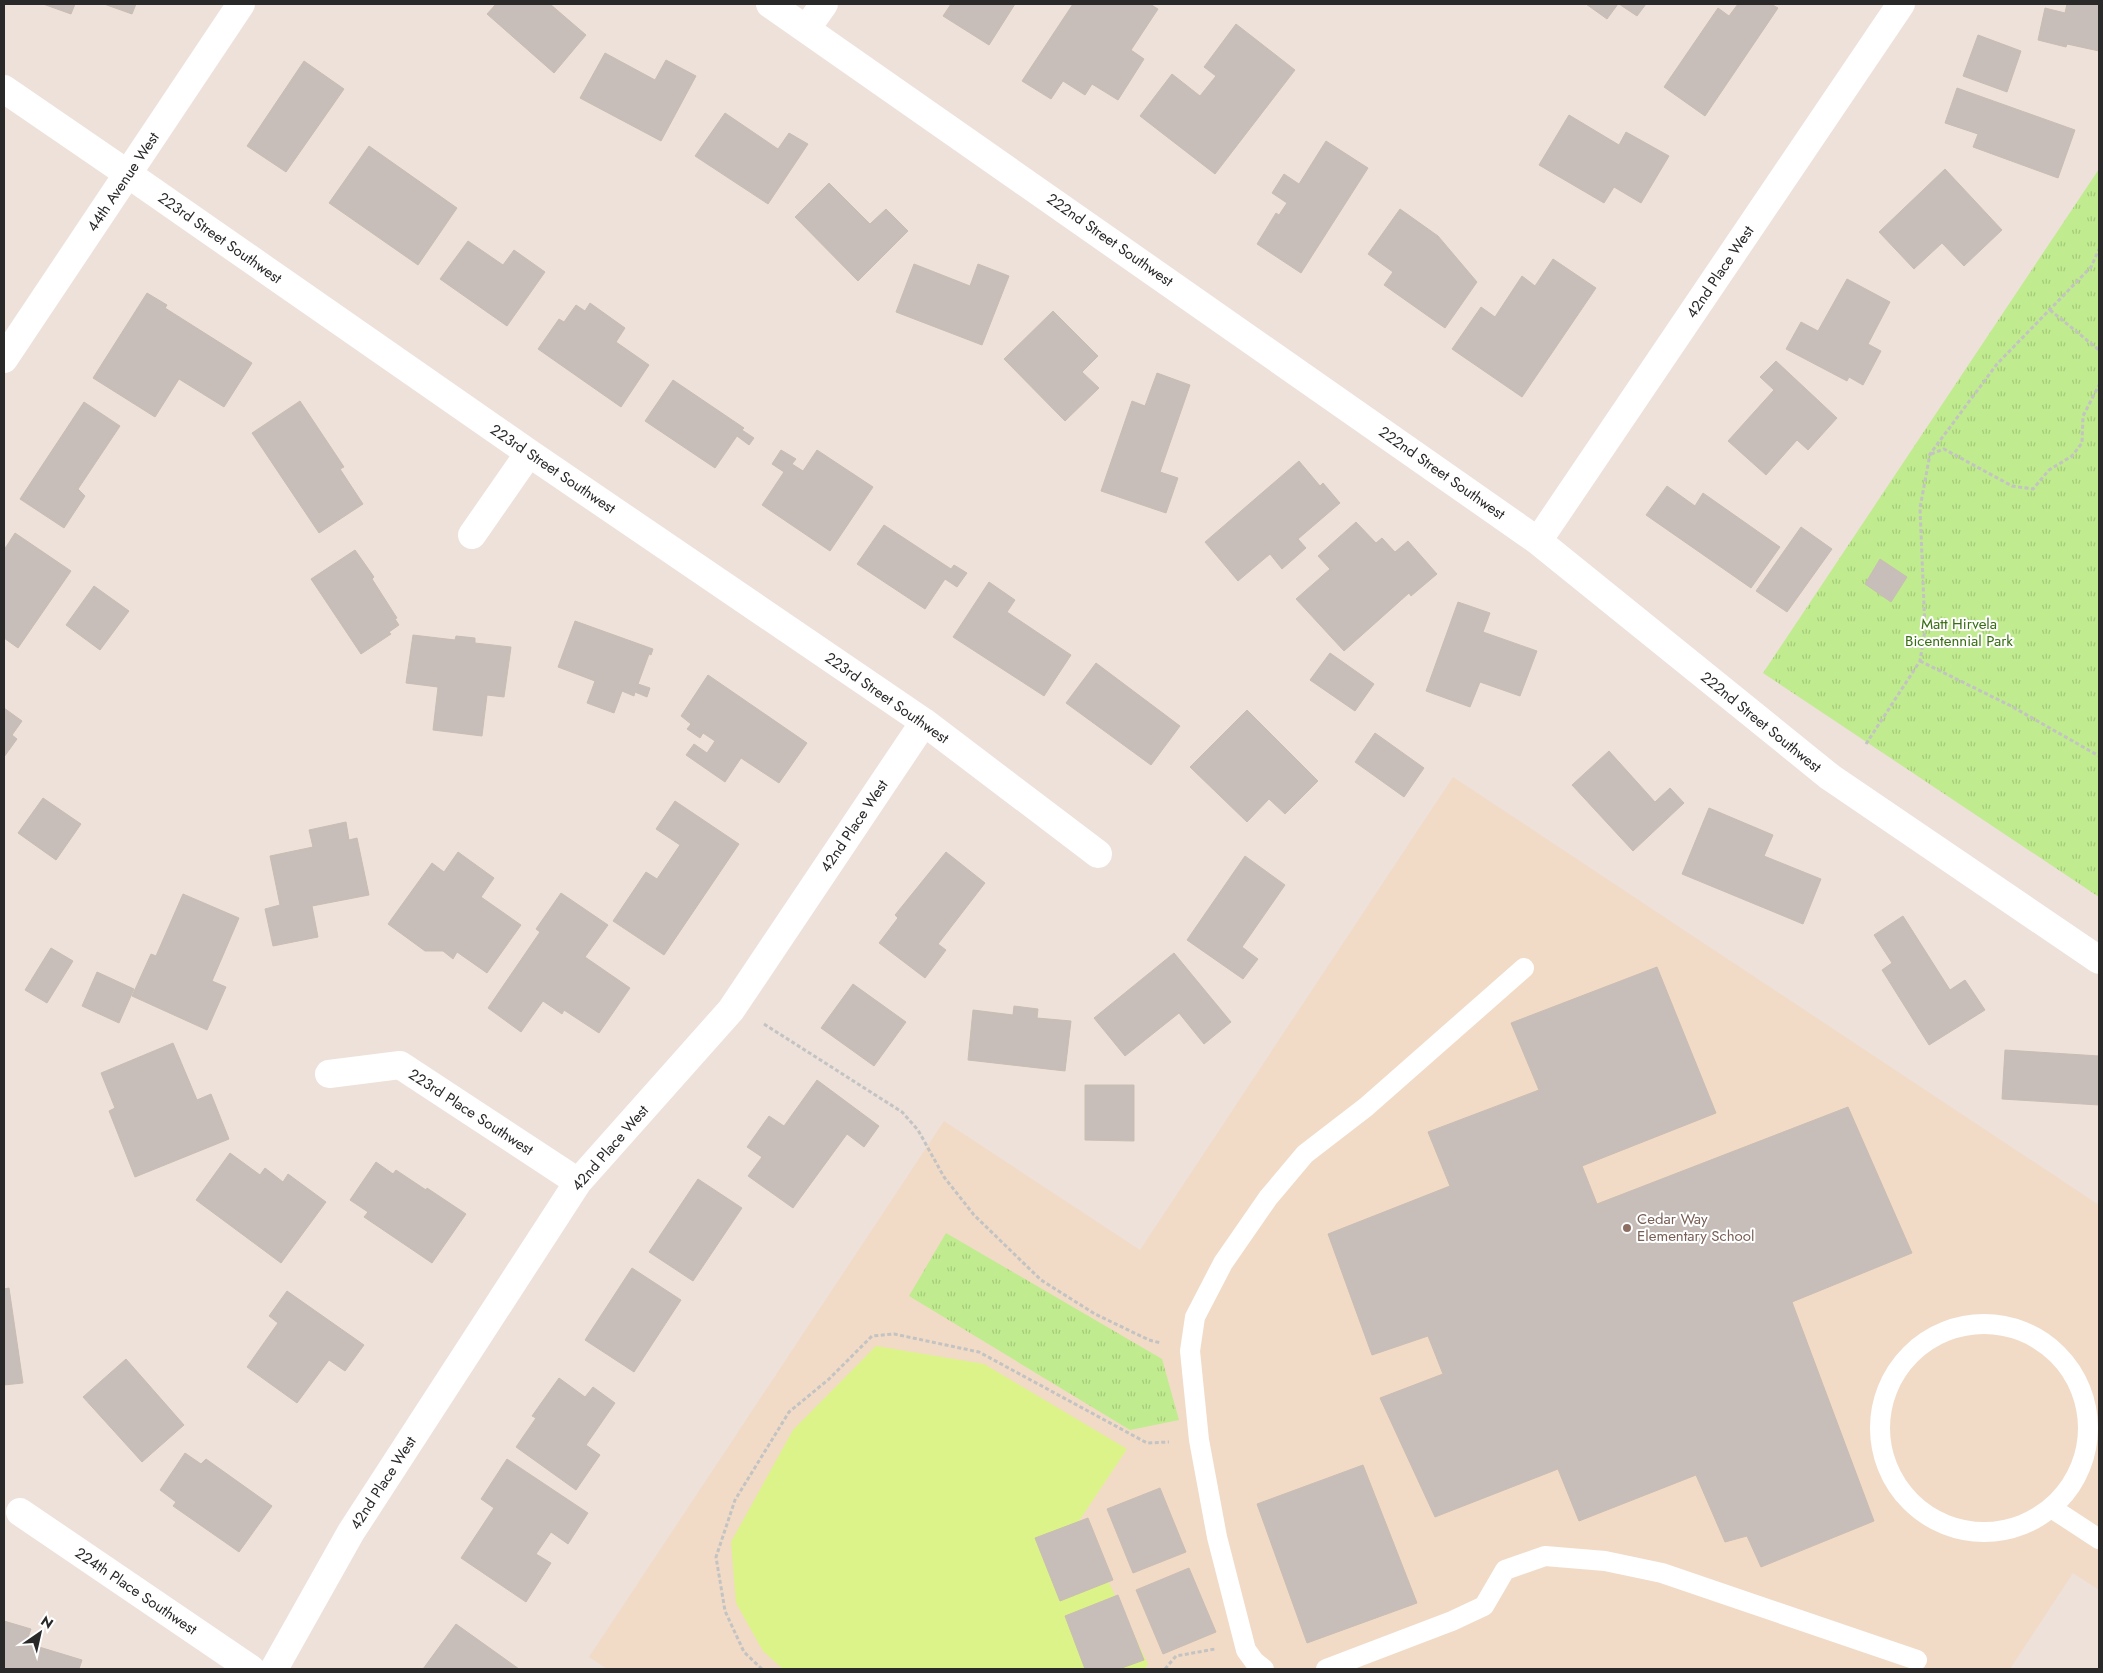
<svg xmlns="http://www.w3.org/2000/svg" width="2103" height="1673" font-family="Jost,sans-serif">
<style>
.education{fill:#f1dbc6}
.park{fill:url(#park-tufts)}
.pitch{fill:#dbf389}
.building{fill:#c8beb9;stroke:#c9bdb3}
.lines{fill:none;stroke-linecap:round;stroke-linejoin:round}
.path{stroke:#c3c3c3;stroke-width:3;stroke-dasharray:4 2.5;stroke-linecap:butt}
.service{stroke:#fff;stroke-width:20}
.minor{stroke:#fff;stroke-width:28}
.secondary{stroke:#fff;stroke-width:28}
.education-dot{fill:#8d6e63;stroke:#fff;stroke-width:2}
.labels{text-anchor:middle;stroke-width:4;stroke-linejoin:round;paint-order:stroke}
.street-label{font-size:15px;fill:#292929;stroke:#fff}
.park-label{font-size:15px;fill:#376e11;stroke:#fff}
.education-label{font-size:15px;fill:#785e54;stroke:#fff;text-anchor:start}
</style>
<defs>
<pattern id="park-tufts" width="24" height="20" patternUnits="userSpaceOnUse" patternTransform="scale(1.25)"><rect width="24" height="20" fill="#c0eb8f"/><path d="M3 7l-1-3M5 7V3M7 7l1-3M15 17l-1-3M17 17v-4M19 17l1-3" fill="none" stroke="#a5ca7b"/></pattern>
</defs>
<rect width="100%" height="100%" fill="#ede1d9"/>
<path class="education" d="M1453,777l646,428v385l-26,-17 -63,96h-1403l-18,-12 355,-536 196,129z"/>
<path class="park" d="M2099,169v728l-336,-224z
M946,1233l216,126 17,61 -49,10 -221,-134z"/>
<path class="pitch" d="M876,1346l108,18 143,85 -48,72 69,143 -3,5h-362l-20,-18 -27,-48 -5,-61 62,-112z"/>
<path class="building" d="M43,4h32l-4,10z
M104,4h32l-4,10z
M496,4h54l36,31 -32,38 -67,-59z
M951,4h64l-26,41 -46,-29z
M1073,4h77l8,5 -27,41 13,9 -26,41 -26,-16 -7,11 -22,-14 -12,18 -29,-18z
M1586,4h32l-11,15z
M1619,4h27l-9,12z
M1738,4h33l7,4 -73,108 -41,-29 54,-79 11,8z
M2067,4h32v47l-32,-7 -1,3 -28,-7 7,-32 20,5z
M1236,24l59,46 -80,104 -75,-58 32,-42 28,22 16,-20 -12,-9z
M1978,35l43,16 -14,41 -44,-16z
M605,53l50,27 11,-20 30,16 -35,65 -81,-43z
M304,61l40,28 -58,83 -39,-26z
M1957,88l118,42 -17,48 -85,-31 5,-13 -33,-11z
M725,113l53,36 11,-16 19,11 -40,60 -73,-48z
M1569,115l50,30 7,-13 43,24 -28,47 -27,-16 -10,16 -65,-38z
M1326,141l42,27 -67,105 -44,-29 19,-31 3,2 8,-12 -15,-10 12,-19 15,10z
M369,146l88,62 -39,57 -89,-62z
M1945,169l57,61 -38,36 -22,-23 -28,26 -35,-37z
M829,183l41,41 16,-15 22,22 -50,50 -63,-64z
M1400,209l38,27 39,46 -32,46 -61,-43 9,-13 -25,-18z
M468,241l35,24 11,-15 31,22 -38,54 -67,-47z
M1553,259l43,29 -74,109 -70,-48 29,-42 14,10 27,-41 13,10z
M914,264l56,22 8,-22 31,12 -27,69 -86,-33z
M1847,279l43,23 -22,42 13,7 -18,34 -14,-8 -2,4 -61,-32 15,-27 17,9z
M147,293l20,12 -2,3 87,55 -28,44 -45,-28 -24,38 -62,-39z
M590,303l35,25 -9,14 33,23 -28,42 -83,-58 21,-30 5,3 12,-17 9,6z
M1053,311l45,45 -16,16 17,16 -34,33 -61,-62z
M1776,361l61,57 -29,32 -11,-10 -31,35 -38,-34 46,-51 -14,-13z
M1157,373l33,12 -30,87 18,6 -12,35 -65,-22 31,-90 13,5z
M673,380l71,48 -2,2 12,8 -5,7 -12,-9 -22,32 -70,-47z
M300,401l44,66 -4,2 23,35 -44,29 -67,-100z
M84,402l36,24 -42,63 7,7 -21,32 -44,-29z
M781,450l15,9 -4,5 11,7 14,-21 56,37 -43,64 -68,-46 22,-33 -12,-8z
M1299,461l21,25 3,-3 17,20 -42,36 8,9 -24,21 -12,-15 -32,27 -33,-39z
M1667,486l28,20 8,-13 77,54 -29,41 -105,-73z
M1356,522l20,21 6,-5 13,14 13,-11 29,33 -26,22 -2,-3 -65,58 -48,-52 34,-30 -12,-13z
M884,525l67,44 3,-4 13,8 -10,14 -12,-8 -20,30 -68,-45z
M1801,527l31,22 -45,63 -31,-21z
M15,533l56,38 -53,77 -14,-10v-88z
M355,550l19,27 -2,2 25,39 -2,1 4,6 -10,7 2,2 -30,20 -50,-75z
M1880,559l27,18 -16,25 -26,-18z
M989,582l26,18 -8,12 64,43 -27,41 -91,-59z
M94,586l35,25 -29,39 -34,-25z
M1458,602l32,11 -7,19 54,19 -17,45 -40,-14 -10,25 -44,-16z
M575,621l78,28 -2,6 -2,-1 -11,30 12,4 -3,9 -12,-5 -1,4 -12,-5 -8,22 -27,-10 8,-22 -37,-14z
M413,635l42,5 1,-4 19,2v5l36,4 -7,50 -17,-2 -5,41 -49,-6 5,-43 -32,-4z
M1330,653l44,31 -19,27 -45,-31z
M1096,663l84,63 -29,39 -85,-62z
M708,675l99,68 -28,40 -38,-25 -16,24 -39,-27 8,-11 13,9 8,-12 -12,-8 -3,5 -13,-9 4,-5 -10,-8z
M4,708l18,13 -10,14 5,4 -13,18z
M1247,710l71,71 -33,33 -16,-15 -22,23 -57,-55z
M1375,733l49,35 -20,29 -49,-35z
M1609,751l46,51 15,-14 14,15 -51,48 -61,-66z
M43,798l38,26 -25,36 -38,-27z
M675,801l64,43 -75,111 -51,-34 33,-49 11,7 23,-34 -24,-16z
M1709,808l64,27 -9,21 57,23 -18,45 -121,-50z
M346,822l3,18 8,-2 12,57 -57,11 6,31 -45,9 -8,-37 15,-4 -10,-49 43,-9 -4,-17z
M458,852l36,26 -13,19 40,28 -34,48 -30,-21 -4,7 -10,-8h-18l-37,-27 44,-61 12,9z
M946,852l39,31 -47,61 8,6 -21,28 -46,-35 19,-25 -3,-3z
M1245,856l40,29 -43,62 16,12 -15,20 -56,-39z
M561,893l47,32 -23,32 45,31 -31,45 -35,-23 -2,4 -19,-13 -22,31 -33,-24 52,-76 -4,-3z
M183,894l56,24 -27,63 14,6 -19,43 -75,-34 19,-42 5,2z
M1903,916l47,74 15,-10 20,30 -56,35 -47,-75 10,-7 -18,-28z
M51,948l22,13 -26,42 -22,-13z
M1174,953l57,69 -27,22 -25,-31 -54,43 -31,-38z
M1657,967l59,146 -134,53 15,38 251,-97 64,146 -120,49 82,219 -113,46 -14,-31 -22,6 -29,-67 -117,46 -21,-52 -123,48 -55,-119 63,-24 -15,-38 -56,19 -44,-121 122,-48 -22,-54 111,-42 -28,-67z
M97,972l37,17 -15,34 -37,-17z
M853,984l53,38 -32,44 -53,-38z
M1014,1006l24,3 -1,9 34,3 -6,50 -97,-11 5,-50 40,5z
M173,1043l24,57 14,-6 18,45 -94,38 -26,-66 6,-3 -14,-35z
M2005,1050l94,6v49l-97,-6z
M817,1080l62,46 -15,21 -17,-13 -54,74 -45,-32 14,-19 -15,-10 22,-31 15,10z
M1085,1085h49v56l-49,-1z
M230,1153l30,22 5,-7 18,14 5,-8 38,28 -45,61 -85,-63z
M376,1162l17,12 3,-4 30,20 1,-2 39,26 -34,49 -68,-46 4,-5 -18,-12z
M698,1179l44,29 -49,73 -44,-29z
M632,1268l49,32 -47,72 -49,-32z
M9,1288l14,95 -19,2v-96z
M287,1291l77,54 -19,26 -16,-11 -32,43 -50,-36 31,-44 -9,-7z
M126,1359l58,66 -42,37 -59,-65z
M559,1378l26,19 8,-10 22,16 -29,42 14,10 -24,35 -60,-43 20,-29 -4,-2z
M185,1453l16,11 5,-5 66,47 -33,46 -66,-46 3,-4 -16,-12z
M507,1459l81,54 -20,31 -17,-12 -15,22 15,9 -25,39 -65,-44 33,-50 -13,-9z
M1363,1465l54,138 -110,40 -50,-139z
M1160,1488l26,64 -53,21 -26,-64z
M1088,1518l25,62 -53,21 -25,-63z
M1189,1568l27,64 -53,22 -27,-64z
M1118,1595l26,65 -25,9h-34l-20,-53z
M4,1621l27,8 -5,14 56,17 -3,9h-75z
M456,1624l63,45h-96z"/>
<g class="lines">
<path class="path" d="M2050,310l49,40
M1931,454l13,-5 68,37 21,3 16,-19 23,-14 10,-13 1,-27 16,-31
M1920,661l91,45 88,50
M1866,744l54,-83 5,-31 -5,-122 10,-54 67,-90 94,-97 8,-18
M764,1024l138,88 16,18 26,47 30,38 67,65 54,34 54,26 12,3
M762,1669l-18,-17 -19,-41 -9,-54 19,-57 54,-88 40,-33 43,-43 22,-2 85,18 168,91 22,-1
M1165,1669l11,-13 39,-7"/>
<path class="service" d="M1880 1428a104 104 0 1 1 208 0a104 104 0 1 1-208 0Z
M2053,1509l46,30
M1264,1669l-10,-8 -8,-11 -29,-113 -18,-97 -9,-89 5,-34 28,-54 45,-65 37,-44 61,-47 158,-139
M1326,1669l126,-48 32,-15 21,-36 40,-14 60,5 57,12 255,87"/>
<path class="minor" d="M770,4l768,537 292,236 269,183
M807,28l17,-24
M4,89l124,85 401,279 395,269 174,132
M472,535l57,-82
M1538,541l363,-537
M329,1074l71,-9 178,117
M20,1512l231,157
M274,1669l77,-137 227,-350 153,-172 193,-288"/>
<path class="secondary" d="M4,359l237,-355"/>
</g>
<circle class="education-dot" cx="1627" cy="1228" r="5"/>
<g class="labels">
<g class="street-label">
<text transform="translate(123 182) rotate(-56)" y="5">44th Avenue West</text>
<text transform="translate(220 238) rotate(35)" y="5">223rd Street Southwest</text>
<text transform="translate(1110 240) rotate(35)" y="5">222nd Street Southwest</text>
<text transform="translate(1720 272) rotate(-56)" y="5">42nd Place West</text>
<text transform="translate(553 469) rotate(34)" y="5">223rd Street Southwest</text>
<text transform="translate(1442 473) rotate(35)" y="5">222nd Street Southwest</text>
<text transform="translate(887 698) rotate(35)" y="5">223rd Street Southwest</text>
<text transform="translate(1761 722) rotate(39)" y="5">222nd Street Southwest</text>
<text transform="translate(854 826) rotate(-56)" y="5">42nd Place West</text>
<text transform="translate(471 1112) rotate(33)" y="5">223rd Place Southwest</text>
<text transform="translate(610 1148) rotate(-49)" y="5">42nd Place West</text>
<text transform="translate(383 1483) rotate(-57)" y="5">42nd Place West</text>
<text transform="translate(136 1591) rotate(34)" y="5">224th Place Southwest</text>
</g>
<g class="park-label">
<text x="1959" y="629">Matt Hirvela<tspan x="1959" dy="17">Bicentennial Park</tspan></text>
</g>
<g class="education-label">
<text x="1637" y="1224">Cedar Way<tspan x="1637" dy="17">Elementary School</tspan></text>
</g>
</g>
<rect width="2103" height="1673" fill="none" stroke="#292929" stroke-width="10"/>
<g transform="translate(40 1633) rotate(34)" stroke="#ffffff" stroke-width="4" paint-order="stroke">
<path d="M0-4L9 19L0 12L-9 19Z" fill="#292929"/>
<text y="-8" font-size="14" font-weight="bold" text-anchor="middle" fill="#292929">N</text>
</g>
</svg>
